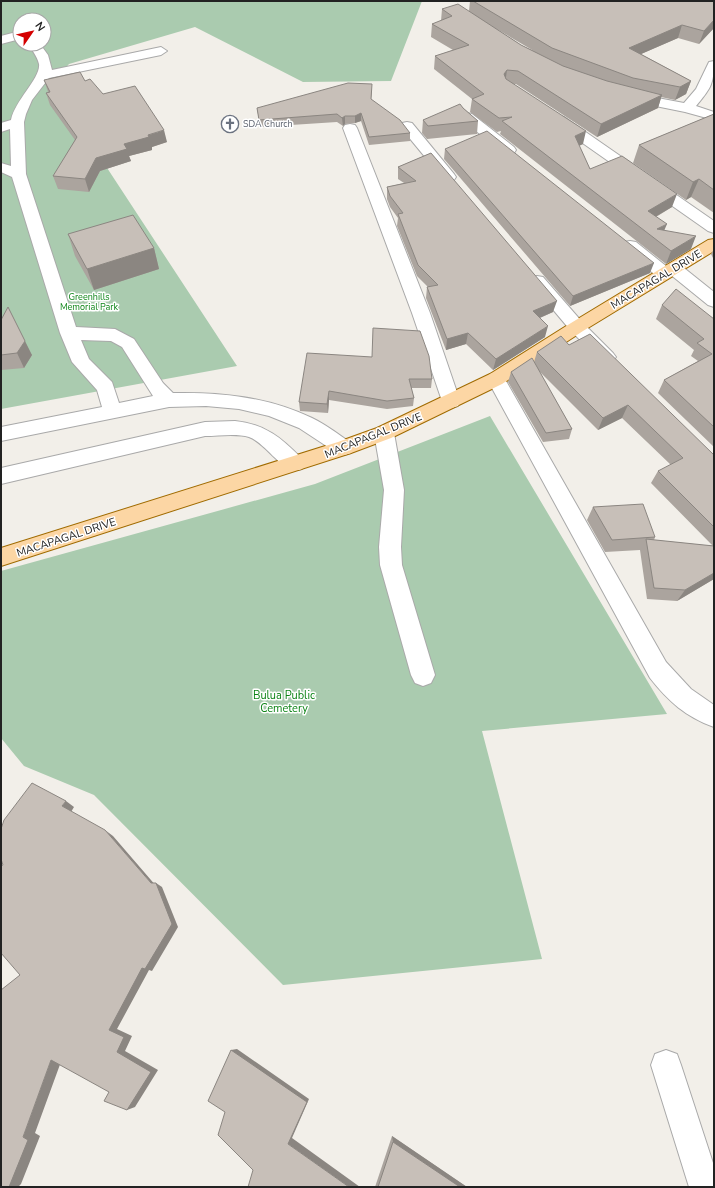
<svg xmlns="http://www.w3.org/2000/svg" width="715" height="1188" font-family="'Nunito Sans',sans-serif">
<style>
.cemetery{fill:#aacbaf;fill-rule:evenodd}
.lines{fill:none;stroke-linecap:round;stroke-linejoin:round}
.minor-casing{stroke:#a9a9a9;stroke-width:2}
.major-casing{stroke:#a06b00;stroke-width:2}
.minor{fill:#fff;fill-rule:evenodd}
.major{fill:#fcd6a4;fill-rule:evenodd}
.wall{fill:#aba49e;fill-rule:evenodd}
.shaded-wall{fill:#8b8681}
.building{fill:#c7bfb8;stroke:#8b8681}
.labels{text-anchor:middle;stroke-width:3;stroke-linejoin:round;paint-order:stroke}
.far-worship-label{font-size:9px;fill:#5b616d;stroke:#fff;text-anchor:start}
.far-park-label{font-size:9px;fill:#0c8416;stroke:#fff}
.street-label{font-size:11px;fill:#222;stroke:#fff}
.park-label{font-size:11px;fill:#0c8416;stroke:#fff}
</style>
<rect width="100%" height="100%" fill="#f2efe9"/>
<path class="cemetery" d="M1,1h421l-31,80 -88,1 -108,-55 -126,37 -17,20 185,282 -236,43zM20,20h24v24h-24z
M490,416l177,298 -185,17 60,228 -259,26 -189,-190 -70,-29 -23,-28v-167l314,-87z"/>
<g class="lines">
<defs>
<path id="minor" d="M20,31v8l-19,5v-8z
M28,44h12l8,11 4,15 109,-23 6,4 -6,4 -112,23 -17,22 -6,14 -2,8 2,52 50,153 39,2 19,10 29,44 10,10c48,-1 95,4 139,25 13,6 26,16 39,25l3,5 -3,5 -7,2 -7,-2 -38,-25 -30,-12 -30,-7 -33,-3 -37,1 -168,34v-14l101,-20 -5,-17 -25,-28 -12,-29 -48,-156 -11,-5v-9l10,3 -1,-37 -9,3v-9l10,-3c4,-20 30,-42 28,-56 -2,-8 -7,-14 -11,-20zM81,340l30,1 11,6 31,49 -34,7 -7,-21 -23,-23z
M714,61c0,24 -4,28 -18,45l18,6v8l-29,-8 -59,-12 -2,-3 2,-3 5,-1 53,10 12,-14 13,-27z
M467,113l5,1 42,33 2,3 -2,3h-10l-42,-33 -2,-3 2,-3z
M559,116l5,1 150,104v12l-6,-2 -154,-108 -2,-3 2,-3z
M407,122l5,1 42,51 2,3 -2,3h-10l-42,-51 -2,-3 2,-3z
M350,124l5,1 2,3 73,185 30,88 -2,5 -7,2 -7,-2 -2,-5 -30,-88 -69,-185 2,-3z
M630,241l6,1 30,24 7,-3 6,1 35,28v15l-6,-2 -37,-30 -7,3 -6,-1 -34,-27 -2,-4 2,-4z
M537,276l6,1 40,46 30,30 3,4 -3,4 -6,2 -6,-2 -30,-30 -42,-50 2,-4z
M496,372l6,2 164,288 25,27 23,16v22c-28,-10 -46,-26 -64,-49l-163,-299 3,-5z
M235,421c30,3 47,17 67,38l3,5 -3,5c-19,7 -34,-25 -53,-32 -13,-4 -30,-1 -44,-1l-204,48v-16l204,-46z
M384,426l7,2 3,5 10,57 -3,57 1,18 33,110 -4,8 -8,3 -8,-3 -4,-8 -31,-110 -1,-18 5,-57 -10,-57 3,-5z
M666,1050l11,4 4,11 33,101v21h-25l-38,-122 4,-11z"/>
<path id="major" d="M714,239v12l-131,80 -81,53 -111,54 -40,15 -350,113v-18l337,-106 39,-14 113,-54 81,-51 137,-83z"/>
</defs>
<use href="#minor" class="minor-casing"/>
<use href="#major" class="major-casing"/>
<use href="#minor" class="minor"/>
<use href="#major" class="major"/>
</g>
<path class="wall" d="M470,1h244v27l-15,16 -21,-6 -37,16 50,27 -5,13 -11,6 -14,-3 -3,11 -61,29 -81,-53h-3l70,60 -4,2 11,23 82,38 -16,10 8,13 27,19 -25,15 -166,-130 1,-3 -4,1 -27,-20 2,-13 -38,-30 1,-13 18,-6 -22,-13 1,-13 9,-3 1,-12 27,2zM495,28l39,23 -13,-6z
M44,80l41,1 82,61 -15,5v3l-23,6 2,5 -31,10 -11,21 -31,-3 -5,-13 22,-36 -25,-35 -4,-12 2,-1z
M372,91l-1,8 39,34v8l-41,4 -8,-24 -6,2 -10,1 -2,2 -6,-4 -77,5 -3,-19z
M463,108l15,13 -1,13 -50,5 -5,-6 1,-13z
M714,114v99l-23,-16 -5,3 -53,-37 6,-18z
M445,149l205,124 -80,33 -126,-147z
M431,153l122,159 -13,6 5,19 -52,33 -27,-26 -20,6 -20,-52 1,-11h1l-11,-11 -20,-50 1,-8 -8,-11 -3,-8v-12l17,-4 -6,-4v-12z
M68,234l86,14 5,21 -65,21 -19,-34z
M714,249v11l-3,-6z
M662,305l52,14v128l-56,-54 6,-13 34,-19 -7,-5 3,-6 -38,-31z
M1,320l31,35 -8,13 -23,2z
M569,345l145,110v124l-37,22 -30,-2 -7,-49 -35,2 -18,-32 6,-13 62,30 -1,3 59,6 -62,-63 7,-12 13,-6 -49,-47 -24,12 -59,-59 33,58 -3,10 -26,3 -35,-60 3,-10 23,-10 3,-10z
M372,357l60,22 -1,9h-20l3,10 -1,8 -26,3 -58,-9 -1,13 -28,-2 -1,-9z
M392,1136l75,51h-92z"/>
<path class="shaded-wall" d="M714,20v8l-15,16 5,-13z
M682,25l-4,13 -53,23 4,-13z
M507,70l-2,14 -1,-10z
M691,81l-5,13 -11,6 5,-13z
M662,95l-4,13 -61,29 4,-13z
M361,113v8l-6,2v-7z
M345,116v8l-2,2 -1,-8z
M164,130l3,12 -15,5v3l-23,6 2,5 -31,10 -11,21 -4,-13 11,-21 28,-14z
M586,131l-3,13 -12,5 4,-13z
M699,179l-8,18 -5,3 7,-18z
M677,194l-5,13 -29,17 5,-13z
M667,224l-6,14 -4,-9z
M696,236l-5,13 -25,15 5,-13z
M154,248l5,21 -65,21 -7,-21z
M654,263l-4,10 -80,33 3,-10z
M557,301l-4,11 -23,10 3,-11z
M548,326l-3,11 -52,33 3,-11z
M468,333l-2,11 -20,6 1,-11z
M25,341l7,14 -8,13 -7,-15z
M329,391v9l-1,13 -1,-9z
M628,405l-6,13 -24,12 5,-12z
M714,573v6l-37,22 8,-11z
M66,801l8,6 -3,5 -9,-6z
M105,830l8,6 44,51 -6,-4z
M156,883l6,4 16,40 -26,44 -3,-1 -32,59 15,7 -7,15 33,19 -23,37 -8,3 -18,-80z
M237,1049l72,50 -17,39 68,49h-11l-61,-43 -57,-94z
M62,1059l-27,74 5,3 -19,48 -3,3h-9l14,-50 28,-77z
M392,1136l75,51h-7l-67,-45z"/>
<path class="building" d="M473,1h241v19l-10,11 -22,-6 -53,23 62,33 -11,6 -47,-9 -81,-30z
M458,4l63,41 42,21 44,15 55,14 -61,29 -83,-53 -11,-1 -3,4 2,5 80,52 -11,5 15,33 32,-13 55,38 -29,17 19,13 -10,5 39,7 -25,15 -169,-130 10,-4 -13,1 -27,-19 12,-5 -49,-38 34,-11 -37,-21 20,-8 -10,-7z
M80,72l5,9 5,-2 13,15 32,-8 29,44 -16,5 1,2 -25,7 3,5 -31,9 -11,21 -32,-3 24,-39 -31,-44 4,-1 -6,-12z
M348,83l24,1 -1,15 29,21 10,13 -41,4 -8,-24 -6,3h-10l-3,2 -5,-4 -78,6 -2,-12z
M460,104l3,4 15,13 -50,5 -5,-6z
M714,114v76l-15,-11 -6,3 -54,-37z
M487,131l167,132 -81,33 -128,-147z
M431,153l126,148 -24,10 15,15 -52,33 -28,-26 -21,6 -20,-52 11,-2 -20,-20 -20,-51 5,-1 -13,-17 -3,-9 29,-6 -18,-14z
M133,215l21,33 -67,21 -19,-35z
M676,289l38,30v108l-50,-47 48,-26 -15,-11 7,-4 -42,-34z
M8,307l17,34 -8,12 -16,2v-35z
M373,328l47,3 9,25 3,23h-23l5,19 -27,3 -58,-10 -2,13 -28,-2 8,-49 65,4z
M590,334l124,121v72l-56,-56 25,-13 -55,-53 -25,13 -66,-66 24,-16 8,9z
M532,358l40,71 -26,4 -35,-61z
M643,504l12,33 -43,3 -19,-33z
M646,539l68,7v27l-29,17 -31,-2z
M32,783l34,18 -4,5 43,24 46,53h5l16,41 -27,45 -3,-1 -33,62 15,7 -7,15 34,20 -24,38 -23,-9 5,-9 -58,-32 -28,77 5,3 -19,47h-8v-197l19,-15 -19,-22v-87l2,-1 -2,-6v-30l3,-9z
M231,1050l76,52 -19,42 61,43h-101l5,-17 -35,-35 7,-23 -17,-11z
M393,1142l67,45h-82z"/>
<defs>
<symbol id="church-ring" viewBox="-11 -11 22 22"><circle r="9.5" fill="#fff" stroke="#6b7280" stroke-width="1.5"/><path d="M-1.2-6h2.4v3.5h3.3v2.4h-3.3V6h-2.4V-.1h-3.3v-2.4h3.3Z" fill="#6b7280"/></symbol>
</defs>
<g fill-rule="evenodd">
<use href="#church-ring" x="220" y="114" width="20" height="20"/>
</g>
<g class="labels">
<g class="far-worship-label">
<text x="243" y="127">SDA Church</text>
</g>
<g class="far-park-label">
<text x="89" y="300">Greenhills<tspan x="89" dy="10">Memorial Park</tspan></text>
</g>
<g class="street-label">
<text transform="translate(656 279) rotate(-31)" y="4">MACAPAGAL DRIVE</text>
<text transform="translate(373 435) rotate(-22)" y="4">MACAPAGAL DRIVE</text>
<text transform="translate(66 537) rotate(-18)" y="4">MACAPAGAL DRIVE</text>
</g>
<g class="park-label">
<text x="284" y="699">Bulua Public<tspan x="284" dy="13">Cemetery</tspan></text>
</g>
</g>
<rect width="715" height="1188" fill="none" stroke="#222222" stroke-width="4"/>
<g transform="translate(32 32) rotate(56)"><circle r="19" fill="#ffffff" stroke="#a7a7a7"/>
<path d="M0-3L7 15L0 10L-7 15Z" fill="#d40000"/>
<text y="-6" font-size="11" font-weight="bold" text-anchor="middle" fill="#222222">N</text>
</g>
</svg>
